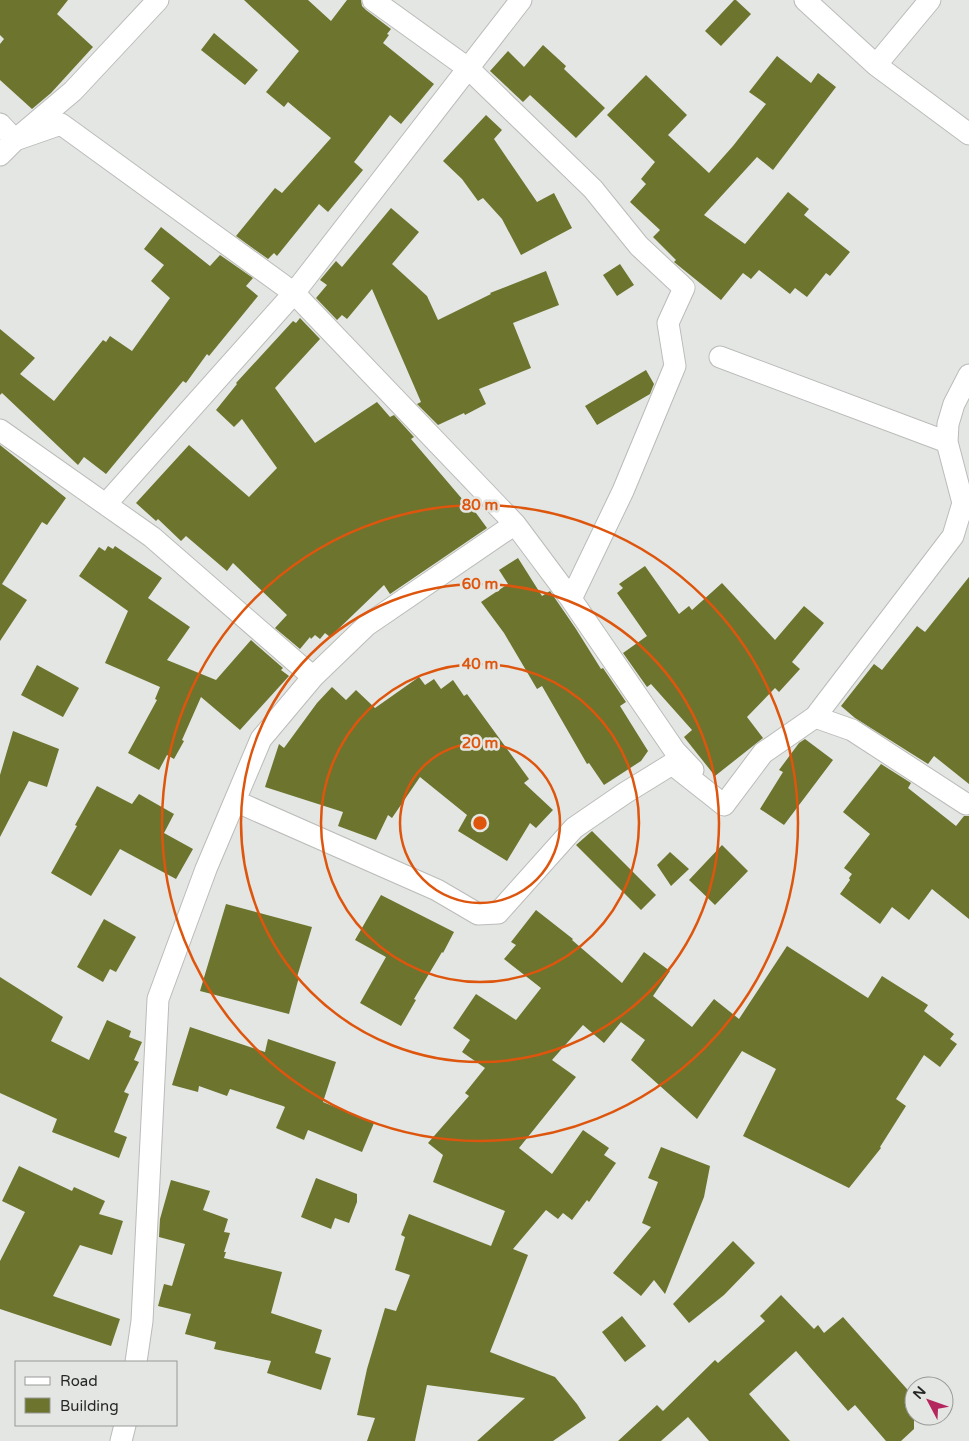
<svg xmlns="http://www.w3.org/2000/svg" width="969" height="1441" font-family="'Varela Round',sans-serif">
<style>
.building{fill:#6c742e}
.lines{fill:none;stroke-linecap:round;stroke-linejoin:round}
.minor-casing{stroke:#babcb9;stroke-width:23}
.minor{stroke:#fff;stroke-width:21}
.ring{fill:none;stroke:#de560d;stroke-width:2.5}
.centre{fill:#de560d;stroke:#e4e6e3;stroke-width:2.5}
.ring-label{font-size:15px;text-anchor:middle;font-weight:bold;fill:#de560d;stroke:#e4e6e3;stroke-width:5;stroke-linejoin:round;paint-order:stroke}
</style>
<rect width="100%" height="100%" fill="#e4e6e3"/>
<path class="building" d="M0,0h68l-11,14 36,33 -42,46 -19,16 -32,-29v-36l4,-5 -4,-4z
M244,0h64l23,21 16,-21h14l1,6 4,4 25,19 -4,5 2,1 -6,8 51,41 -33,40 -11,-9 -36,47 9,8 -35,42 -9,-8 -42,52 -3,-3 -6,6 -32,-23 39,-48 7,5 49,-55 -43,-36 -4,5 -18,-15 33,-41z
M734,0h2l15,14 -30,32 -16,-15z
M214,33l44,37 -13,15 -44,-35z
M543,45l23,21 -2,3 41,39 -29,30 -46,-43 -7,7 -33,-31 18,-20 16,16z
M777,56l34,27 7,-10 18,14 -63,83 -16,-13 -53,58 41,29 43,-52 21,17 -5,6 46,37 -20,24 -4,-3 -19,24 -12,-9 -5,6 -31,-24 -8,9 -8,-6 -22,27 -47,-38 2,-2 -23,-23 7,-7 -30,-28 16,-18 -5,-5 14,-17 -48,-47 39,-40 41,40 -19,20 41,38 24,-27 33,-42 -17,-12z
M486,115l16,15 -8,9 43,63 17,-9 18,35 -51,27 -19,-36 -19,-21 -5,3 -16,-22 -19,-18z
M391,208l28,24 -27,32 35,32 11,24 53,-26 -1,-1 56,-22 13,34 -46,18 18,45 -52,21 7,15 -21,11 -1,-2 -26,12 -21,-21 4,-2 -49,-113 -25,30 -5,-4 -5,5 -21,-22 11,-13 -7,-5 16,-19 6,6z
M161,227l49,39 10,-11 33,23 -7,8 12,10 -49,60 -2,-2 -21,29 -3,-2 -77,93 -22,-17 -6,8 -76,-72 -2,2v-66l35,29 -15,16 34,27 49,-61 3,2 4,-6 22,15 38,-53 -19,-17 13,-16 -20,-16z
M620,264l14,21 -17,11 -14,-21z
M300,318l20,21 -45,49 40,55 62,-41 13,15 4,-2 20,22 -3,2 52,61 2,-2 22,30 -97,66 -6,-9 -54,52 -5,-4 -5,6 -5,-4 -4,4 -1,-2 -10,12 -25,-21 12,-13 -54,-52 -6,8 -41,-35 -5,5 -23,-22 -2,2 -20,-18 53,-58 60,52 28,-29 -35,-49 -8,8 -18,-17 21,-26 -1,-1 57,-62 3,2z
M646,370l8,14 -4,10 -53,31 -12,-19z
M0,445l66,53 -19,27 -5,-3 -40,62 25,16 -27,41z
M108,546l5,3 2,-3 47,32 -14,20 42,29 -23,33 49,20 35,-40 32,28 -2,2 8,6 -49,54 -39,-33 -19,43 2,1 -10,18 -7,-4 -8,15 -31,-17 29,-53 -2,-1 5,-12 -55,-24 23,-52 -49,-35 20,-29 6,4z
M518,558l24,38 8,-5 26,38 25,40 2,-1 23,34 -6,4 28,45 -7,10 -37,24 -15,-22 -2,1 -45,-78 -5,3 -33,-56 -23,-31 27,-18 -9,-14z
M645,566l34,48 10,-8 3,4 30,-27 53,57 29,-34 20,17 -32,39 8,7 -21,23 -4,-4 -28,29 16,21 -48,38 -31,-39 8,-7 -41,-46 -4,3 -24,-34 24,-17 -30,-43 6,-5 -4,-4z
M969,577v207l-35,-28 -6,8 -73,-46 -14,-12 33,-42 8,6 35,-44 8,6z
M37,665l42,23 -16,29 -42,-22z
M419,677l6,8 9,-6 7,10 12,-9 11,16 3,-2 62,85 -5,4 29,27 -17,18 -6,-5 -23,38 -49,-30 9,-16 -47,-38 -28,41 -4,-3 -12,25 -38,-14 5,-14 -78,-25 14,-43 5,4 33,-45 15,-16 14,13 10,-10 19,18z
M13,731l46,18 -12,38 -18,-6 -29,56v-62z
M805,739l28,21 -49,65 -24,-16 23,-37 -4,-2 20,-27z
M881,764l30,19 -3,5 48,38 8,-10h5v103l-37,-30 -23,31 -17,-13 -12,17 -40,-30 10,-14 -1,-2 3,-4 -8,-6 26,-34 -27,-22z
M97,786l35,18 7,-10 35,20 -10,19 29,16 -17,30 -56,-30 -29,47 -40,-23 26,-47 -2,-1z
M592,831l64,64 -15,15 -65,-65z
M722,845l26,26 -33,34 -26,-25z
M670,852l19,17 -18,17 -14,-21z
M381,895l73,37 -11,21 -1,-1 -28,47 2,1 -15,26 -41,-23 26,-46 -31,-17z
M226,904l86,23 -15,50h2l-10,37 -89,-23z
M536,910l37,29 -1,1 50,43 22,-31 26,19 -17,25 39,31 22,-28 25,20 48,-73 81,52 14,-22 46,29 -4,6 30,23 -4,5 7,5 -17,23 -16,-12 -28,44 10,7 -26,41 1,1 -32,40 -106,-52 33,-67 -34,-18 -45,68 -66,-59 14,-20 -24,-18 -17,21 -21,-18 -31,35 24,17 -57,71 33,26 31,-44 26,18 -5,7 12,8 -27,39 -2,-2 -15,20 -9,-7 -5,6 -12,-9 -33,39 15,6 -38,97 65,25 22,27 9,14 -33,23h-76l48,-43 -98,-13 -12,56h-48l8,-23 -18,-3 10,-46 18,-61 11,3 14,-36 -15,-5 10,-33 -4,-2 8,-21 82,32 14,-35 -72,-29 10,-27 -15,-12 41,-47 -4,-3 20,-25 -23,-16 8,-12 -17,-12 23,-34 40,26 25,-32 -37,-29 12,-14 -5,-3z
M104,919l32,18 -20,35 -6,-3 -7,13 -26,-15z
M0,977l63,40 -12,24 38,19 18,-40 24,11 -2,6 13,5 -8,18 5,2 -15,30 5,2 -15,38 13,5 -8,21 -67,-26 5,-13 -57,-26z
M190,1027l75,25 3,-13 68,23 -13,40 51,21 -12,29 -54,-22 -4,10 -28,-12 9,-21 -2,-1 -53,-17 -3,7 -28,-10 -1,6 -26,-7z
M661,1147l49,19 -6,31 -39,97 -11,-14 -13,16 -28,-23 38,-46 -9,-4 16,-41 -10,-4z
M19,1166l53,25 2,-4 31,14 -6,13 24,7 -11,34 -32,-10 -27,51 67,23 -9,27 -111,-37v-48l25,-49 -23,-11z
M316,1178l41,16v8l-8,21 -14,-5 -4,11 -30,-12z
M171,1180l39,11 -7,19 25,9 -4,13 6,1 -6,19h2l-2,6 58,14 -11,41 51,17 -7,23 16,5 -10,32 -54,-17 4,-12 -57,-12 2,-7 -31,-8 6,-20 -33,-8 6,-22 8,2 13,-42 -26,-7 1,-18z
M733,1241l22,22 -31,32 -35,28 -16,-19z
M781,1295l33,34 4,-4 6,8 19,-16 71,80v32l-13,12h-15l-31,-36 -7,6 -52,-60 -47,43 41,47h-81l-21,-24 -27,24h-43l39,-36 6,6 52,-51 3,3 47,-42 -5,-5z
M622,1316l24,30 -21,16 -23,-30z"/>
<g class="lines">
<defs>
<path id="minor" d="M373,0l96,69 124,120 46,57 45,42 -16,35 7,43 -52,125 -52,108
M805,0l71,65 93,69
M876,65l54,-65
M0,124l15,16
M15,140l46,-16 233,169 221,231 56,75 104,152 18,19
M0,155l15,-15 58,-49 85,-91
M720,357l227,85
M0,430l152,107 161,140
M106,504l188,-211 227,-293
M815,717l37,13 114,74
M235,801l202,89 41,24 20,-1 76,-85 51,-35 47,-29 52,41 39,-52 52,-36 138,-181 10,-33 -16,-61 1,-18 6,-20 15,-29
M136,1362l6,-41 16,-322 48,-130 55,-130 52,-62 54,-52 148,-101
M121,1441l4,-16"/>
</defs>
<use href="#minor" class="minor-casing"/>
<use href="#minor" class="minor"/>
</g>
<g class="ring">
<circle cx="480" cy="823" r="80"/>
<circle cx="480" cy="823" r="159"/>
<circle cx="480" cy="823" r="239"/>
<circle cx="480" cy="823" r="318"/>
</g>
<circle cx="480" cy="823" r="8" class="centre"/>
<g class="ring-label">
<text x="480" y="510">80 m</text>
<text x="480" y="589">60 m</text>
<text x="480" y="669">40 m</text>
<text x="480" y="748">20 m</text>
</g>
<rect x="15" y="1361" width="162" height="65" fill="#e4e6e3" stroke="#989a97"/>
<rect x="25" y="1377" width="25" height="8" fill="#ffffff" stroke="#989a97"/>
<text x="60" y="1386" font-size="15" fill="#262726">Road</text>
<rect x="25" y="1398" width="25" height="15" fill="#6c742e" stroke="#989a97"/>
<text x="60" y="1411" font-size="15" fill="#262726">Building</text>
<g transform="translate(929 1401) rotate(311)"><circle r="24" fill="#e4e6e3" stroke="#989a97"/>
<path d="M0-4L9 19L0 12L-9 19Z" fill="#b4275e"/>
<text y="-8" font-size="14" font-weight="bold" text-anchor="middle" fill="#262726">N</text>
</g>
</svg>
